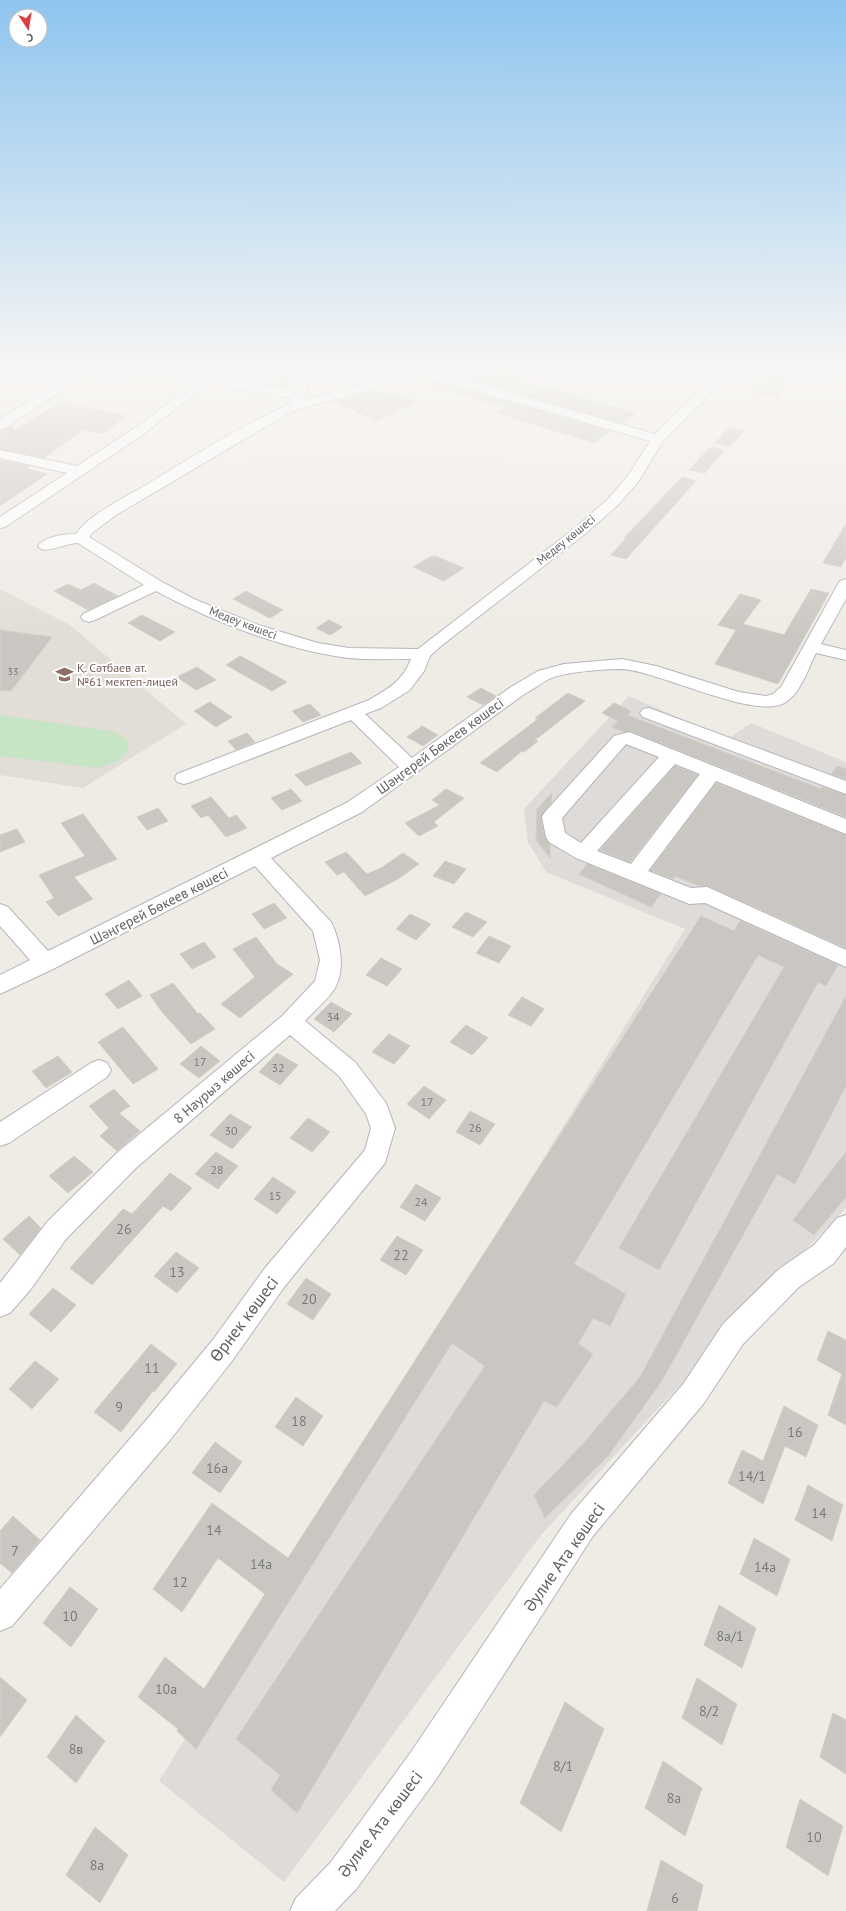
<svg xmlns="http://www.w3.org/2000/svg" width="846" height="1911" font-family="'PT Sans',sans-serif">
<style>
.industrial{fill:#dedbd8}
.education{fill:#e1ddd7}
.green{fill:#c7e4c4}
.building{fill:#cac7c2;stroke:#d3cdc4}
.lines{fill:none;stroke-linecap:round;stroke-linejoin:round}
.minor-casing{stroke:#b3b6ba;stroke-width:2}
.minor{fill:#fff;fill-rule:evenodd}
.labels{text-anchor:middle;stroke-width:4;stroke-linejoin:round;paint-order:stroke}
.far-number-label{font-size:10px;fill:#787b7c}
.far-street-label{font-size:12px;fill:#5d6265;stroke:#fff}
.far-education-label{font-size:12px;fill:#785e54;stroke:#fff;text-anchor:start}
.number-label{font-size:12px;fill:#787b7c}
.street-label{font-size:14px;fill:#5d6265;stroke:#fff}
.near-number-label{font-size:14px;fill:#787b7c}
.near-street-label{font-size:17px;fill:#5d6265;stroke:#fff}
</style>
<rect width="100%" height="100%" fill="#efece6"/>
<path class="industrial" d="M629,696l99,43 23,-16 95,39v446l-44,45 -261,282 -257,347 -125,-101 526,-852 -139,-57 -18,-30 -4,-33z"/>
<path class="education" d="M0,589l70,36 116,99 -103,64 -83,-13z"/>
<path class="green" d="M0,715l111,16c37,13 8,33 -14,37l-97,-12z"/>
<path class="building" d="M277,373h22l-13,15 -10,-2z
M451,373h45l140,40 -14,10 -137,-39 -38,-9z
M769,376l23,4 -16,18 -22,-5z
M434,382l43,10 133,39 -16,12 -96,-30 8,-5 -76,-23z
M376,390l15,6 5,-3 21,9 -39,19 -44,-19z
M61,402l66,14 -25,18 -18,-5 -40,29 -44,-9v-19l12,-5 3,5z
M729,428l15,3 -14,16 -15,-4z
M710,447l14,3 -19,23 -16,-3z
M0,460l30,6 -3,3 20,5 -47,32z
M682,477l14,4 -70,78 -15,-4 15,-17h-2z
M846,524v34l-5,9 -18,-4z
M432,556h3l29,12 -20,13 -31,-14z
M94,583l24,13 -30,14 -34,-19 14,-7 13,6z
M811,589l18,4 -51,91 -63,-20 21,-34 -18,-5 22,-31 21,6 -18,24 41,11z
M246,591l23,12 14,7 -13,8 -37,-19z
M142,615l33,17 -15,9 -32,-18z
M329,620l14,7 -13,8 -14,-7z
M0,630l52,7 -41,54 -11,-1z
M240,656l6,3 41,23 -15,9 -46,-26z
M197,667l19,13 -20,10 -19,-13z
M481,688l15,8 -13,9 -16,-8z
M568,693l17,8 -50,39 3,1 -14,11 -2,-1 -25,21 -17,-9 58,-44 -3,-1z
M210,702l22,15 -16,10 -22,-16z
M614,703l17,8 -4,4 194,74 1,-2 24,8v22l-216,-86 -6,1 -12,-5 6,-6 -16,-8z
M310,704l11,11 -18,7 -11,-11z
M422,726l16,9 -15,11 -16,-9z
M247,733l8,9 -19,8 -8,-9z
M351,752l11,11 -56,23 -11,-11z
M675,766l23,9 -68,87 -30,-12z
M837,766l9,3v10l-15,-5z
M716,783l130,52v113l-138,-62h-9l-24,-10 -2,3 -23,-9z
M291,789l11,12 -20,9 -11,-12z
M446,789l18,9 -30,24 4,4 -19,10 -14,-13 35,-18 -8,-5z
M552,793l-1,10 -10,14 4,20 5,8v13l-14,-18 1,-31z
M211,797l18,21 7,-3 11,13 -21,9 -18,-22 -7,3 -10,-12z
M158,808l10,13 -21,9 -10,-13z
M83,814l34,45 -43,18 19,22 -35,17 -12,-14 8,-4 -15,-23 46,-19 -24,-33z
M17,829l8,13 -25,10v-17z
M346,852l21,22 14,-6 22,-15 16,11 -21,15 -33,17 -21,-24 -7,3 -12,-13z
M445,861l21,8 -12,15 -21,-8z
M587,864l74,30 -10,13 -72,-33z
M274,903l13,15 -23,11 -12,-15z
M466,912l21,10 -14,15 -21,-10z
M410,914l21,10 -15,16 -20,-11z
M701,916l33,15 6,-10 98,44 -12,21 -8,-4 -159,288 -40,-22 165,-281 -26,-12 -184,309 52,30 -16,32 -17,-8 -15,26 15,10 -36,53 -13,-6 -247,412 -26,-23 9,-15 -44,-36 249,-373 -33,-23 -256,406 -19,-18 1,-2 -40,-32 27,-40 39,32 61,-95 -47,-36 -36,54 -29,-23 59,-86 76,55z
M489,936l22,10 -12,17 -23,-10z
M256,937l21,27 16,10 -53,44 -19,-14 34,-27 -22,-28z
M204,942l12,15 -24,12 -12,-15z
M381,958l21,11 -15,17 -21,-11z
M129,980l13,16 -24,13 -13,-15z
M173,983l25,31 2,-1 15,16 -24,15 -29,-32 -12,-17z
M846,996v90l-51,98 -18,-10 -116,208 -53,74 -63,62 -11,-23 48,-50 58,-68z
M522,997l22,12 -13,17 -23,-11z
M331,1002l21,12 -18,18 -20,-13z
M466,1025l22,13 -16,17 -22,-13z
M123,1027l35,42 -25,15 -35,-42z
M389,1034l21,12 -16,18 -22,-12z
M201,1046l19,15 -21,17 -19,-14z
M277,1053l21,12 -18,20 -21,-13z
M58,1056l14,16 -26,16 -14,-17z
M424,1086l22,14 -17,19 -22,-15z
M114,1089l16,17 -11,7 21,18 -23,20 -17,-15 9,-8 -20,-22z
M470,1111l25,13 -15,21 -24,-13z
M230,1114l22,13 -20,22 -22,-14z
M308,1118l22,14 -18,20 -22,-14z
M216,1152l22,14 -20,23 -23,-15z
M846,1152v45l-32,38 -21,-15z
M74,1156l19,16 -25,21 -19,-17z
M170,1173l22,15 -21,23 -8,-5 -71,79 -22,-17 53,-59 9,5z
M273,1177l23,15 -19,22 -23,-15z
M416,1184l25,14 -16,23 -25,-14z
M29,1216l12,12 -21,27 -17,-16z
M397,1236l26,14 -17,25 -26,-15z
M176,1252l23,16 -22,25 -23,-17z
M306,1278l25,16 -18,26 -26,-16z
M53,1288l23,17 -25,27 -22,-18z
M828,1331l18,9v85l-18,-10 14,-41 -25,-14z
M151,1344l26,20 -23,28 -1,-1 -32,41 -27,-20z
M35,1361l24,18 -27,30 -23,-20z
M296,1397l27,19 -20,30 -28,-19z
M784,1406l34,19 -12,32 -21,-11 -22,58 -35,-21 14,-33 21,11z
M215,1442l27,20 -22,31 -28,-20z
M808,1485l35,20 -11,36 -37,-21z
M13,1516l27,24 -28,33 -12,-10v-32z
M754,1538l36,21 -13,37 -37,-22z
M70,1587l28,22 -27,38 -28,-24z
M719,1605l37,23 -14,40 -38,-23z
M0,1677l27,23 -27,37z
M697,1678l40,26 -15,41 -40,-27z
M565,1702l39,27 -43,103 -41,-29z
M833,1713l13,7v54l-26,-17z
M76,1715l29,26 -29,42 -29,-26z
M663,1761l39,27 -17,48 -40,-28z
M800,1799l43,27 -15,50 -42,-29z
M95,1827l33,28 -28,48 -34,-28z
M661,1860l42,25 -6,26h-50z"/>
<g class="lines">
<defs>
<path id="minor" d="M75,373h14l-84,55 -5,1v-10z
M137,373c49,-6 108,10 157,18l7,-18h12l-10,27 102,-27h27l53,12 170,49 63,-61h13l-68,68 -25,41 -20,23 -33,29 -144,112 -11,10 -6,15 -14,19 -29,18 -16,6 47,44 99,-71 27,-16 26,-7 58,-5 34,7 83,26 27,4 7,-2 8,-7 57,-103 2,-3 6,-2v20l-25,45 25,6v10l-30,-7c-8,16 -15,39 -30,49 -28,20 -129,-32 -165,-33 -17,0 -57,3 -72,10 -9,5 -17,11 -26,16l-161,117 -91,46 60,64c10,19 15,51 2,69 -8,11 -19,20 -28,30l50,41 31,41 9,25 -10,35 -100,123 -53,75 -62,79 -158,186 -12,5v-42l148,-171 64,-77 53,-73 100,-118 6,-22 -5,-14 -27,-38 -49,-41 -154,133 -70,71 -35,50 -21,24 -10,4v-34l48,-62 70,-69 164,-136 33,-35 5,-21 -7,-29 -58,-65 -202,103 -53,25v-19l30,-15 -30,-34v-22l8,3 40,44 300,-149 51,-35 -48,-47 -160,62 -7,2 -7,-2 -2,-4 2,-4 192,-74c20,-12 33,-18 42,-41 -21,0 -43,1 -63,-1 -64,-8 -136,-37 -192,-67l-61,29 -6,2 -6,-2 -2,-3 2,-3 61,-29 -66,-42c-12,0 -26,9 -37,6l-3,-3c7,-10 27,-12 38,-12 12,-19 50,-37 70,-49 46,-28 93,-58 143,-81l2,-6 -87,-14 -14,14 -48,37 -137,92 -5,1v-11l67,-44 -67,-15v-8l77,16c39,-26 81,-51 115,-84l-49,-5zM418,377l59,14 173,50 -23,36 -19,22 -33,29 -157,121 -69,-1 -31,-5 -63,-19 -61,-25 -32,-17 -73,-45 3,-4 24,-18 166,-98 16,-8z
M649,708l197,73v13l-203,-77 -3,-4 3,-4z
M629,732l217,87v15l-130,-53 -68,90 43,17 16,-1 7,3 132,60v17l-141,-64 -16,1 -7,-3 -106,-43 -27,-16 -3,-5 -4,-20 3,-5 69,-76zM626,744l33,13 -78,86 -16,-10 -3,-15zM675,764l25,10 -69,90 -34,-13z
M99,1060l8,3 4,7 -4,7 -98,66 -9,3v-24l91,-59z
M846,1215v32l-12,16 -35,24 -56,57 -39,59 -111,133 -156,242 -80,110 -22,23h-45l6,-13 35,-36 80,-110 160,-238 113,-131 39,-59 56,-55 35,-24 23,-27z"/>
</defs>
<use href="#minor" class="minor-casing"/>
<use href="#minor" class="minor"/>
</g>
<linearGradient id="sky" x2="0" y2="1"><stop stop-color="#8fc5ef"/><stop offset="0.58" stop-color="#f8f6f4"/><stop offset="1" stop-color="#f8f6f4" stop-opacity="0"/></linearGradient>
<rect width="846" height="640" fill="url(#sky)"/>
<defs>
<symbol id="school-bare" viewBox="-9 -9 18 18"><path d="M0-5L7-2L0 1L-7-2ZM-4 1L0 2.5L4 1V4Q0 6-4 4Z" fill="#8d6e63" stroke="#fff" stroke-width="2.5" paint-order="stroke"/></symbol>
</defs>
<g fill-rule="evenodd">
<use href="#school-bare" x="52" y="662" width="25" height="25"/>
</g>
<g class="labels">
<g class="far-number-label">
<text x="13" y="675">33</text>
</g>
<g class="far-street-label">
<text transform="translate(566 540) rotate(-39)" y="4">Медеу көшесі</text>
<text transform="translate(243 623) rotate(21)" y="4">Медеу көшесі</text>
</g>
<g class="far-education-label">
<text x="77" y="672">Қ. Сәтбаев ат.<tspan x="77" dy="14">№61 мектеп-лицей</tspan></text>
</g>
<g class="number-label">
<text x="333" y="1021">34</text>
<text x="200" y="1066">17</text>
<text x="278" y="1072">32</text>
<text x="427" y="1106">17</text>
<text x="475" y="1132">26</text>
<text x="231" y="1135">30</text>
<text x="217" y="1174">28</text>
<text x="275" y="1200">15</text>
<text x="421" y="1206">24</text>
</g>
<g class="street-label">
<text transform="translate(440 746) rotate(-36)" y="5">Шәңгерей Бөкеев көшесі</text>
<text transform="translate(159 906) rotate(-27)" y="5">Шәңгерей Бөкеев көшесі</text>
<text transform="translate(214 1087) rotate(-41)" y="5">8 Наурыз көшесі</text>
</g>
<g class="near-number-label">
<text x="124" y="1234">26</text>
<text x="401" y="1260">22</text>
<text x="177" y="1277">13</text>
<text x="309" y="1304">20</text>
<text x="152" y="1373">11</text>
<text x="119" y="1412">9</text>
<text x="299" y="1426">18</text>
<text x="795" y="1437">16</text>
<text x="217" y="1473">16а</text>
<text x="752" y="1481">14/1</text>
<text x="819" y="1518">14</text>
<text x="214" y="1535">14</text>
<text x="15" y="1556">7</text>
<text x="261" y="1569">14а</text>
<text x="765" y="1572">14а</text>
<text x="180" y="1587">12</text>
<text x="70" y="1621">10</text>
<text x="730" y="1641">8а/1</text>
<text x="166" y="1694">10а</text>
<text x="709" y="1716">8/2</text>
<text x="76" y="1754">8в</text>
<text x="563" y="1771">8/1</text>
<text x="674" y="1803">8а</text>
<text x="814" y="1842">10</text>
<text x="97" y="1870">8а</text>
<text x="675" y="1903">6</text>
</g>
<g class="near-street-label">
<text transform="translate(244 1319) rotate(-53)" y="6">Өрнек көшесі</text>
<text transform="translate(564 1557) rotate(-55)" y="6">Әулие Ата көшесі</text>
<text transform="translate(380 1824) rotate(-53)" y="6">Әулие Ата көшесі</text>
</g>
</g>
<g transform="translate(28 28) rotate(168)"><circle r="19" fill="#ffffff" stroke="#bec0c1"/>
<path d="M0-3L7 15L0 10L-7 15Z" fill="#de3c3f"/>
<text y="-6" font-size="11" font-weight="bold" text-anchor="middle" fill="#5d6265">С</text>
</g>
</svg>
